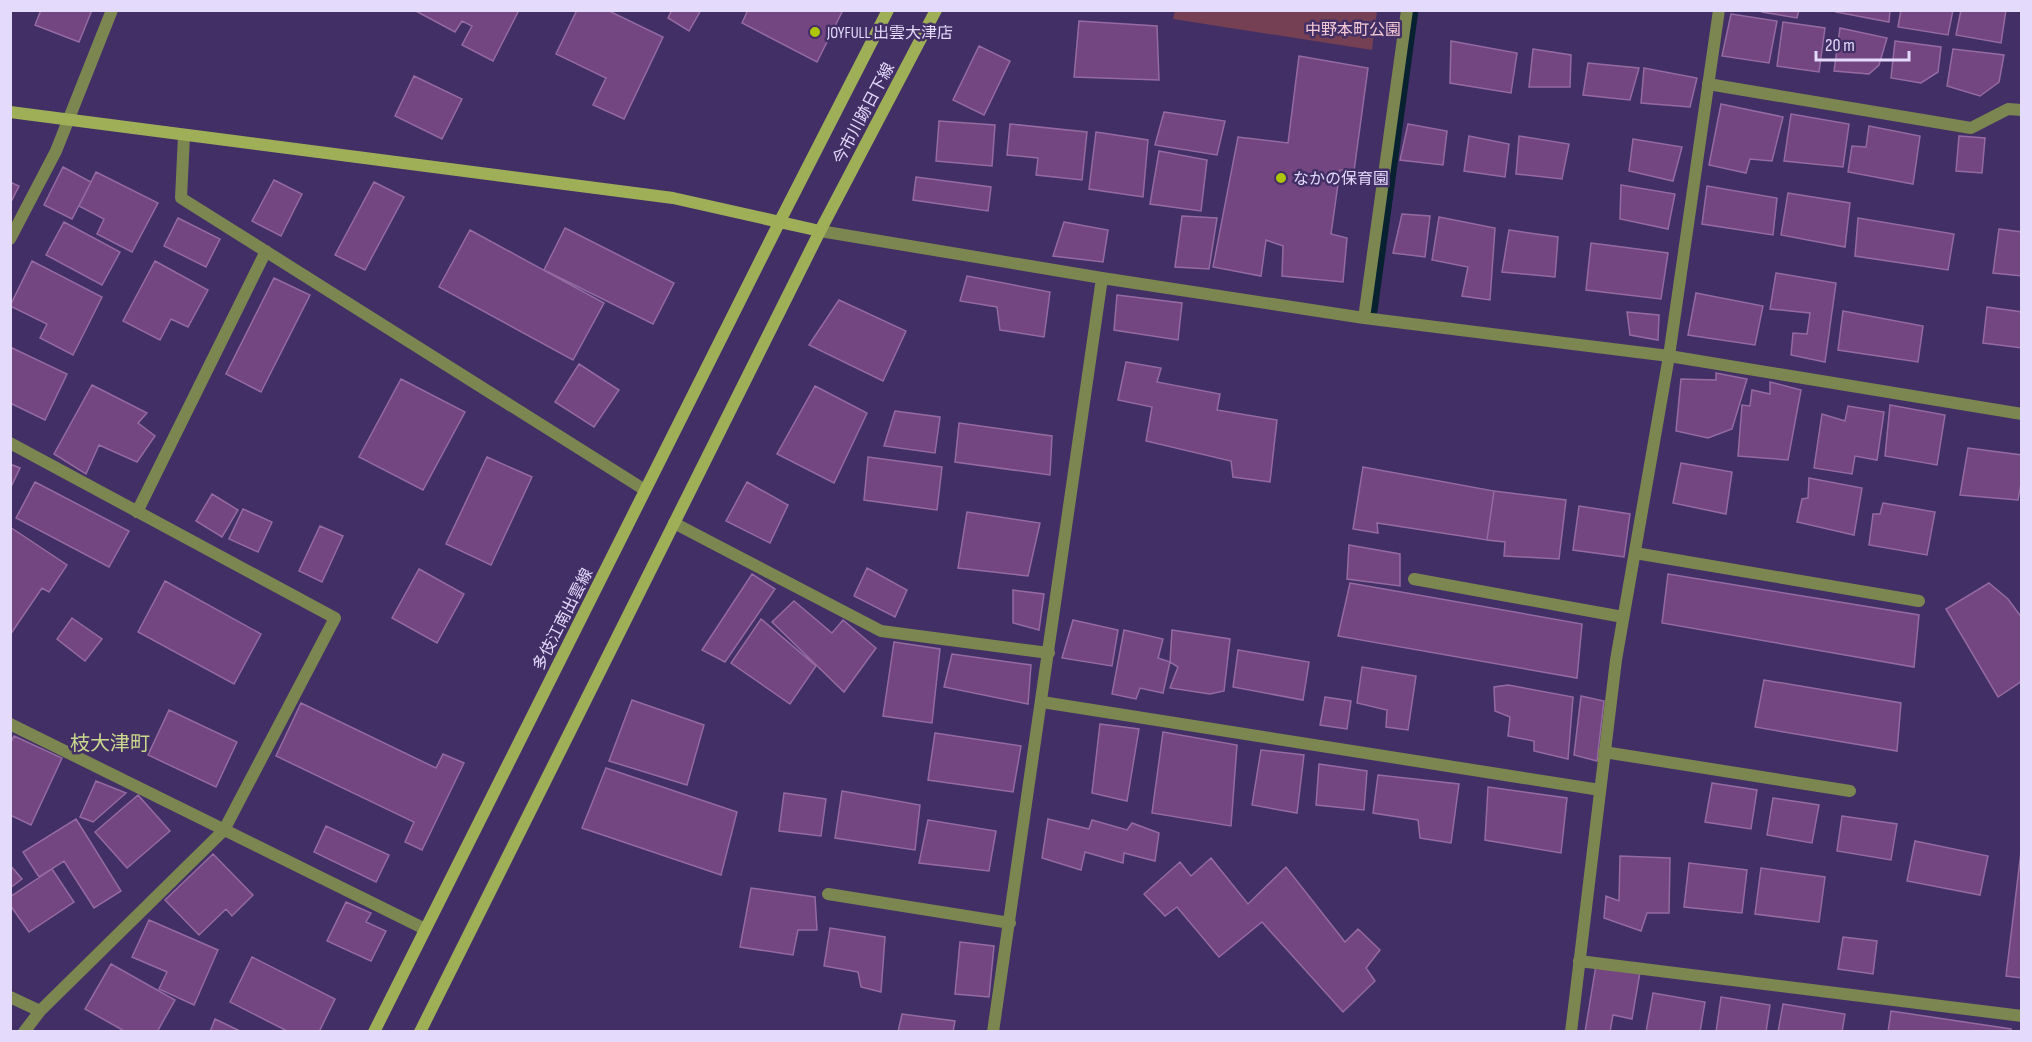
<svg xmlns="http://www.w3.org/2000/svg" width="2032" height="1042" font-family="'Sofia Sans Condensed','Noto Sans JP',sans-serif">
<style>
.green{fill:#754053}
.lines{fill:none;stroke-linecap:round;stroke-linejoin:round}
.stream{stroke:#072130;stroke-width:9}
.building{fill:#734581;stroke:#946ba1;stroke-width:1.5}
.lane{stroke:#7b8651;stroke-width:12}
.street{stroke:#7b8651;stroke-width:12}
.secondary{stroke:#9faf58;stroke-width:12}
.poi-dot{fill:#aec509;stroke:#422f65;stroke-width:2}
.labels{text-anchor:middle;stroke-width:5;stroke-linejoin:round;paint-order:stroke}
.park-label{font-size:16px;fill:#f5c8d6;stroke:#422f65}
.poi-label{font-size:16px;fill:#e3dafc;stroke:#422f65;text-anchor:start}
.street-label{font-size:16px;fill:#e3dafc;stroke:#422f65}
.quarter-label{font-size:20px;fill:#cad98d;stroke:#422f65}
</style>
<rect width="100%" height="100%" fill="#422f65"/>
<path class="green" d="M1175,11v-1l202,1 -5,39 -199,-31z"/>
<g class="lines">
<path class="stream" d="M1373,311l41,-301"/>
</g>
<path class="building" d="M41,10h51l-13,32 -44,-17z
M414,10h105l-26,51 -31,-16 10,-19 -10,-5 -7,11z
M577,10h30l56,27 -39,82 -31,-14 13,-27 -50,-24z
M672,10h29l-12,21 -21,-13z
M748,10h95l-26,52 -75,-39z
M1762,10h37l-2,8 -35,-6z
M1837,10h53l-1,12 -53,-10z
M1901,10h52l-5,25 -50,-8z
M1961,10h45l-5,33 -45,-8z
M1731,14l46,7 -8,42 -47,-7z
M1079,21l78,5 2,54 -85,-3z
M1783,22l42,6 -6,44 -42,-6z
M1840,28l47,10 -8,27 -10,9 -35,-3z
M1451,41l66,12 -6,40 -61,-10z
M1895,41l46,6 -3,25 -17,11 -30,-5z
M979,46l31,15 -26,54 -31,-15z
M1533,49l38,6 -1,32h-41z
M1953,49l51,6 -5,27 -19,14 -33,-10z
M1299,56l69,12 -14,103 -14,-1 -9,64 16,4 -4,44 -61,-6 1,-30 -17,-6 -5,36 -48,-9 25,-130 50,6z
M1588,63l51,5 -9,32 -47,-5z
M1644,68l53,10 -7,29 -49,-4z
M414,76l48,23 -20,40 -47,-23z
M1721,104l62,13 -11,44 -22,-2 -4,14 -37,-8z
M1164,112l61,9 -8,34 -62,-10z
M1791,114l58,10 -6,43 -59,-6z
M939,121l56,4 -3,41 -56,-5z
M1010,124l77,8 -5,48 -46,-5 2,-17 -31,-3z
M1408,124l39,7 -4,34 -43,-5z
M1869,126l51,10 -7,48 -65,-12 4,-26 14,1z
M1096,132l52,8 -5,57 -54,-8z
M1469,136l40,8 -4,33 -41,-6z
M1519,136l50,8 -7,35 -46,-5z
M1959,136l26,2 -3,35 -26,-2z
M1633,139l49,8 -9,34 -44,-10z
M1159,151l48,9 -6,51 -51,-7z
M63,167l28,15 -19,37 -28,-14z
M96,172l62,31 -26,49 -35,-18 7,-15 -25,-13z
M916,177l75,10 -3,24 -75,-11z
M274,180l28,14 -21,42 -29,-15z
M10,182l9,4 -9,18z
M374,182l30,15 -39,73 -30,-15z
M1621,185l54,9 -7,35 -48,-10z
M1707,186l70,12 -4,37 -71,-11z
M1788,193l62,10 -5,44 -64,-12z
M1402,214l28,2 -5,41 -32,-4z
M1182,216l35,2 -8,51 -34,-2z
M1439,217l56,11 -5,72 -28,-4 6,-29 -36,-7z
M178,218l42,21 -14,28 -42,-21z
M1858,218l96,16 -6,36 -93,-14z
M64,222l56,30 -18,33 -56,-30z
M1064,222l44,8 -5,32 -50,-6z
M565,228l109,55 -21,41 -109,-54z
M1999,229l23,3v44l-29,-3z
M470,230l134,73 -31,57 -134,-73z
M1509,230l49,7 -3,40 -53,-5z
M1591,243l77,10 -7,46 -75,-9z
M32,261l70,36 -29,58 -33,-17 7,-14 -37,-18z
M155,261l53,29 -20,37 -17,-8 -11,21 -37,-19z
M1776,273l60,10 -11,79 -34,-7 2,-22 14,1 3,-21 -40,-4z
M967,276l83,16 -6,45 -44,-7 -3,-23 -37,-6z
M274,278l36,17 -49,97 -35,-18z
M1696,293l67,13 -8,39 -67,-10z
M1117,295l65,8 -4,37 -64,-10z
M839,300l67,31 -23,50 -74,-36z
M1987,307l35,5v36l-39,-5z
M1843,311l80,15 -5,36 -80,-12z
M1627,312l32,3 -1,25 -28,-5z
M10,347l57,27 -22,46 -35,-17z
M1126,362l35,6 -4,14 63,12 -3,16 60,10 -7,62 -37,-5 -2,-16 -85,-20 6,-34 -34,-7z
M579,364l40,26 -25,37 -39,-25z
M1716,373l31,6 -15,50 -24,9 -32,-7 5,-52 35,1z
M401,379l64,33 -42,78 -64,-33z
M1770,382l31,8 -13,70 -50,-4 4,-51 8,1 2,-16 18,4z
M92,385l55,28 -9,10 17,13 -18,26 -38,-17 -13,29 -32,-20z
M815,386l52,27 -33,70 -57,-29z
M1890,405l55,10 -8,50 -52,-9z
M1848,406l36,6 -7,48 -22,-4 -3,18 -38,-6 8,-54 23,7z
M895,411l45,6 -5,36 -51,-7z
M959,423l93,13 -2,39 -95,-13z
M1968,448l54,7v23l-4,22 -58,-5z
M487,457l45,20 -41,88 -45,-21z
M868,457l74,10 -5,43 -73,-10z
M1681,463l51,9 -6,42 -53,-11z
M10,464l10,4 -10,21z
M1363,467l131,24 -7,49 -110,-17 1,10 -25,-4z
M1809,478l53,10 -8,47 -57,-13 5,-23 6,-1z
M35,482l94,49 -20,36 -93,-49z
M747,482l41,23 -18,38 -44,-22z
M1494,491l72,9 -7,59 -55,-3 1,-14 -18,-2z
M212,494l26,16 -16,27 -26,-16z
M1883,503l52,9 -8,43 -58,-10 4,-31h7z
M1579,506l51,8 -6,43 -51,-7z
M243,509l29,13 -14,30 -29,-13z
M967,512l73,11 -12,53 -70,-8z
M320,526l23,10 -21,46 -23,-11z
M10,527l57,38 -18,27 -7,-4 -32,47z
M1349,545l51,9v32l-53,-7z
M867,568l40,22 -12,27 -41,-21z
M419,569l45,25 -27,49 -45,-25z
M752,574l23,15 -50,73 -23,-12z
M1668,574l251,41 -5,52 -252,-44z
M165,581l96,53 -27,50 -96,-52z
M1350,583l232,41 -5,54 -239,-42z
M1989,583l19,16 14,19v63l-24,16 -52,-88z
M1013,590l31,4 -5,36 -26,-7z
M794,601l38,32 11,-13 33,28 -32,44 -72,-70z
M72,618l30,21 -17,22 -28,-22z
M761,619l55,47 -26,38 -59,-41z
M1073,620l45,10 -6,36 -50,-8z
M1124,630l39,9 -5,19 12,4 -7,31 -23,-5 -4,11 -24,-5z
M1172,630l58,9 -6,52 -14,3 -40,-6 8,-21 -8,-5z
M894,642l46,7 -8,74 -49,-7z
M1238,650l71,12 -6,38 -70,-13z
M952,654l79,11 -3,39 -84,-17z
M1362,667l54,9 -8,54 -22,-3 1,-17 -30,-7z
M1764,680l137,23 -4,48 -142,-24z
M1508,685l65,12 -5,62 -34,-8v-10l-26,-5 2,-19 -15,-6 -1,-24z
M1581,696l23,5 -7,60 -23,-6z
M1325,697l26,4 -4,28 -27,-4z
M632,700l72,25 -17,60 -78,-24z
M301,703l135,65 7,-14 21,9 -42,87 -17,-8 9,-20 -138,-66z
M169,710l68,32 -21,45 -68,-32z
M1100,724l39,5 -12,72 -35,-8z
M1163,732l74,13 -6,81 -79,-13z
M935,733l86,13 -8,46 -85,-12z
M14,736l48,22 -31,67 -21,-10v-71z
M1261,750l43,5 -7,58 -45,-8z
M1319,764l48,7 -3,39 -48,-5z
M606,768l131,44 -16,63 -139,-47z
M1378,775l81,9 -8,59 -31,-5 -2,-18 -45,-7z
M96,781l30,12 -33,29 -13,-5z
M1712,783l45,7 -6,39 -46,-7z
M1488,787l79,11 -6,55 -76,-13z
M842,791l78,14 -5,45 -80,-12z
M784,793l42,6 -5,37 -42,-5z
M138,795l32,36 -43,37 -32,-36z
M1773,798l46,7 -7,38 -45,-8z
M1842,816l55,8 -6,36 -54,-9z
M76,819l45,72 -27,17 -30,-47 -25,16 -16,-25z
M1048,819l41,10 3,-9 35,10 5,-7 27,10 -4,28 -31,-8 -1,10 -38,-11 -4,18 -39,-12z
M928,820l68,11 -7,40 -70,-8z
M326,826l63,29 -13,27 -62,-30z
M1915,841l73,15 -8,39 -73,-14z
M2021,852h1v126l-16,-2z
M213,854l40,41 -21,21 -6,-7 -27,26 -34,-35z
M1620,856l50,2 -1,55h-22l-6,18 -37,-13 2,-22 13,5z
M1211,858l37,46 38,-37 59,75 13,-13 22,21 -14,18 9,13 -32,31 -81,-90 -43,35 -42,-50 -12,9 -21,-22 36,-32 11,14z
M1689,863l58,7 -5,43 -58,-6z
M10,865l12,14 -12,9z
M1761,868l64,9 -6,45 -64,-8z
M52,869l22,33 -45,30 -19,-27v-8z
M751,888l64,9 2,33h-19l-5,25 -53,-8z
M346,902l25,11 -5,9 20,9 -15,30 -44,-20z
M149,920l69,30 -24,55 -35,-16 8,-17 -35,-15z
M830,928l55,9 -4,55 -20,-5 -3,-15 -34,-6z
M1843,937l34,4 -4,33 -35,-5z
M960,942l34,4 -5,51 -34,-3z
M252,957l83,42 -16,33h-30l-59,-30z
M111,964l64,36 -18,32h-31l-41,-23z
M1596,965l44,7 -8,47 -19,-4 -3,17h-25z
M1653,993l52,9 -5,30h-54z
M1721,997l49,8 -4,27h-50z
M1783,1004l62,10 -3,18h-64z
M1891,1011l120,18v3h-123z
M902,1014l53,7 -2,11h-55z
M215,1019l27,13h-32z"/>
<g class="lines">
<path class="lane" d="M1708,84l263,44 37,-19 14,1
M1635,553l284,48
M1414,579l209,38
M1042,702l558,88
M1604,752l246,39
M1579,961l443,55"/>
<path class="street" d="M184,136l-3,62 464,292
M820,231l282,47 262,40 305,38 353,58
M10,239l46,-88 56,-141
M1364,318l43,-308
M10,443l325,175 -111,212 -184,181 -16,21
M137,512l129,-261
M674,523l207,108 168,22
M10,724l415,205
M828,894l182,29
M10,997l30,14
M993,1032l109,-754
M1571,1032l45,-372 53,-304 50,-346"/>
<path class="secondary" d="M10,112l663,86 147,33
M374,1032l406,-811 108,-211
M420,1032l400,-801 116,-221"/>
</g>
<g class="poi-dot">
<circle cx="815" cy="32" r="6"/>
<circle cx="1281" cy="178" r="6"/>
</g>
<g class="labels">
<g class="park-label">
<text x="1353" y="35">中野本町公園</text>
</g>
<g class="poi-label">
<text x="827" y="38">JOYFULL 出雲大津店</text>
<text x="1293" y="184">なかの保育園</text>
</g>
<g class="street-label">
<text transform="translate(863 113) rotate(-62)" y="6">今市川跡日下線</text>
<text transform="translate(562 619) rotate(-63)" y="6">多伎江南出雲線</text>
</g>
<g class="quarter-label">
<text x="110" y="750">枝大津町</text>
</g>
</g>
<rect width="2032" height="1042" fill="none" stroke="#e3dafc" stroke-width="24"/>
<path d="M1816 51v9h93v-9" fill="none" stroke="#e3dafc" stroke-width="3"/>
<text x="1825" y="51" font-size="18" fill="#e3dafc" stroke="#422f65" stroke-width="4.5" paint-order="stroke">20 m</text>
</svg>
